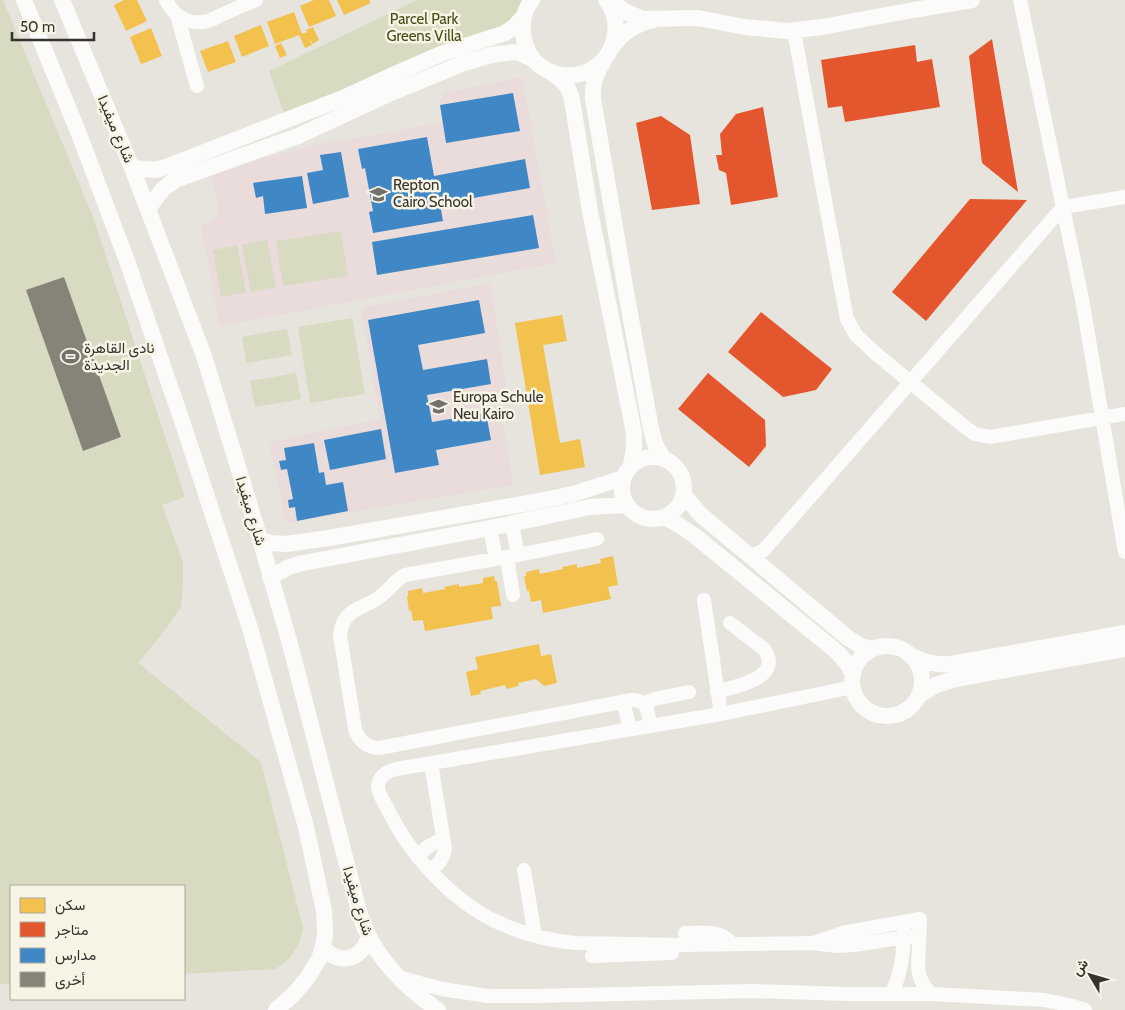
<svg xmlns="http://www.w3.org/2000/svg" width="1125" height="1010" font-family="Cabin,Vazirmatn,sans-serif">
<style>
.education{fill:#ebdcdc}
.green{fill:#d8dbc2}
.homes{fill:#f2c14e}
.shops{fill:#e4572e}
.schools{fill:#3f88c5}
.building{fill:#868478}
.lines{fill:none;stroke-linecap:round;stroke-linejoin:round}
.minor{stroke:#fbfbfa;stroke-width:14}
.tertiary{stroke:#fbfbfa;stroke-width:16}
.labels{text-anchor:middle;stroke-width:5;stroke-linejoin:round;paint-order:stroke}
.park-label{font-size:15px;fill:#454c17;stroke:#f7f4e6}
.street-label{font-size:15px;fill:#34332e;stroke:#f7f4e6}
.poi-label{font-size:15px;fill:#34332e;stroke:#f7f4e6;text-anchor:start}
</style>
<rect width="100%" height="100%" fill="#e6e4dc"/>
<path class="education" d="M522,77l34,186 -336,63 -19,-100 18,-11 -8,-43 100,-26 29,-7 6,1 97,-18 -4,-21 4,-8z
M490,283l17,106 -9,4 15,92 -227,38 -17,-78 5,-4 106,-22 -19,-111z"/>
<path class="green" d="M0,0h3l90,217 92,280 -23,8 21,57v23l-2,22 -15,22 -28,34 123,99 42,166 -4,16 -10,15 -13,10 -92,5v-88h-173v98h-11z
M417,0h109c-13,27 -18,29 -46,34l-196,79 -15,-42z
M341,231l7,45 -65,10 -7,-45z
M267,240l9,47 -25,5 -9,-47z
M237,245l9,47 -25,5 -8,-47z
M352,318l13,76 -55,9 -12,-76z
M287,329l5,26 -46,8 -4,-26z
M296,373l5,26 -46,8 -5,-26z"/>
<path class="homes" d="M124,0h13l10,21 -21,10 -12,-26z
M314,0h15l7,16 -27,11 -9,-21z
M337,0h32l2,3 -27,12z
M294,12l8,22 5,-2 -1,-2 7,-3 6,13 -6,4 -4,-6 3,7 -7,3 -6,-13 -24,9 -8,-22z
M261,25l8,21 -27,11 -8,-21z
M151,28l11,28 -21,8 -11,-27z
M228,41l8,21 -28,10 -8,-21z
M281,43l6,12 -7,3 -5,-12z
M562,315l5,26 -24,4 17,98 20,-4 5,28 -45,8 -25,-152z
M613,556l5,29 -10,2 3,12 -68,14 -2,-13 -10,2 -2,-11h-2l-3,-14 2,-1v-4l13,-3 1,5 23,-5 -1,-2 15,-3v4l24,-5 -1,-4z
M494,576l1,5h2l4,25 -10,1 2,12 -68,12 -2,-11 -10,1 -2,-11 -2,1 -2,-15h1v-5l14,-3 1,5 22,-4 -1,-2 15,-3v3l24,-4v-5z
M539,644l2,12 10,-2 6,29 -13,3 -8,-7 -18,4 1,3 -13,3 -1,-4 -25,6 1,3 -10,2 -5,-24 12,-3 -3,-12z"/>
<path class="shops" d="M992,39l26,153 -36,-29 -13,-107z
M915,45l2,17 15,-3 8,48 -95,15 -3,-16 -14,2 -7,-48z
M763,107l15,90 -47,8 -5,-32 -7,-3 -3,-15h6l-2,-21 16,-20z
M661,116l29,19 10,69 -48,6 -16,-87z
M970,199l57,1 -101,121 -34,-29z
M761,312l71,57 -16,21 -33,7 -55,-45z
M708,373l57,47 1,26 -17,21 -71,-58z"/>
<path class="schools" d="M513,93l7,38 -74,12 -6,-38z
M427,137l7,39 91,-17 5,29 -90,16 3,17 -70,12 -4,-21 4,-1 -8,-43 -3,1 -4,-20z
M341,152l8,45 -36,7 -6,-31 16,-3 -3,-15z
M302,176l5,32 -42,6 -2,-18 -7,2 -3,-15z
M533,215l6,33 -162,27 -5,-33z
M479,300l6,33 -67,12 5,25 64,-11 4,25 -64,11 5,27 54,-9 5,27 -55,10 3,15 -44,8 -27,-153z
M381,429l5,30 -56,11 -6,-30z
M314,443l5,30 5,-1 2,13 17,-3 5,29 -51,10 -2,-14 -6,1 -1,-8 5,-1 -6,-30 -6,1 -2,-9 7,-1 -2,-12z"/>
<path class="building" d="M64,277l57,160 -38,14 -57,-161z"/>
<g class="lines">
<path class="minor" d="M166,0c7,16 24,26 42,21 6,-2 12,-6 18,-8 10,-5 20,-9 30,-13
M1020,0l62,299 43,253
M177,15l20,71
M794,31l51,278 2,10 9,16 19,18 90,74 10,7 15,3 135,-23
M512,523l6,32
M490,528l6,31
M597,539l-79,16 -113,20c-10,5 -15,14 -24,21 -18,14 -38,11 -41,39l15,94c4,12 11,18 24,19l253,-48c16,0 16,12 18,25
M744,552l9,3 10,-4 300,-344 62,-10
M507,557l6,38
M704,600l17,114
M853,687l-132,27 -325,55c-9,2 -17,7 -18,17 0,7 4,13 7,18 14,29 32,55 55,77 13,13 27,24 42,33 29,17 61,26 94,29l108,2 128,-2 25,3 17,-1 65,-10
M717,692c19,-6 67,-14 47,-43l-34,-26
M623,701l7,28
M644,704l10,-5 35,-7
M417,856l12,-10 14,-8
M429,870c9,-4 14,-10 16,-21l-14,-86
M524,870l11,66
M685,933c16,0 36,-4 47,11
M813,943l29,-10 78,-14 -2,48c1,12 5,19 13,27
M592,956l80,-3
M398,977l44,12 46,7h46l218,-5 94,3h85l113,6 25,5 16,5
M891,994c11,-20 12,-41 13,-64"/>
<path class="tertiary" d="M24,0l53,129 49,129 58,169 66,201 56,199 18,84 1,24 -2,12 -4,12 -11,18 -14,17 -18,16
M62,0l70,168 72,188 56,183 30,105 70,271c13,41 43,71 78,95
M532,0c-9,11 -11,26 -8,39 10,49 79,48 90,0 4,-14 1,-27 -8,-39
M609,0l17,12 17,7 55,-1 46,9 44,4 34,-4 80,-15 70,-12
M613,46c10,-14 23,-22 40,-26
M603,62c-8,14 -11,21 -10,37l34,198 24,132 4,15 8,14
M552,73c11,7 17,14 20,27l18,111 44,222v16l-3,16
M132,168l24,2 10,-3 177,-69 54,-25 46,-20 62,-20 9,-6 10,-11
M148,209l15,-20 12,-9 123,-44 93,-43 70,-29 30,-9 23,-3 5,1 14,6
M622 488a31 31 0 1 1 62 0a31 31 0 1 1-62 0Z
M684,495l16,19 148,124 13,8 10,3
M665,517l14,8 16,11 141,115 10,11 7,12
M260,539l10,4 16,1 43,-6 205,-36 39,-8 50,-16
M270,577l19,-10 9,-3 192,-36 100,-21 36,-2
M852 681a35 35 0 1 1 70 0a35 35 0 1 1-70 0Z
M914,657c12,6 23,8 37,7l174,-31
M920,695l16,-10 19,-6 170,-30
M323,947c15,19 39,13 45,-9"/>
</g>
<defs>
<symbol id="school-bare" viewBox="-9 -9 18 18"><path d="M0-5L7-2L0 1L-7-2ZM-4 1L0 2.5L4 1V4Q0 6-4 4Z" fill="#72716b" stroke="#f7f4e6" stroke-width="2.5" paint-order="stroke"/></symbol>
<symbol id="stadium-bare" viewBox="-9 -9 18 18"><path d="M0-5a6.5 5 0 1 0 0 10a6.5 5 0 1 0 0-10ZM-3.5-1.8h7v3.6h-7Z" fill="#72716b" stroke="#f7f4e6" stroke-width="2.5" paint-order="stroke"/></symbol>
</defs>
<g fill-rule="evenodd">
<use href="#school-bare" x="366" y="182" width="25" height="25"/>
<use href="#stadium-bare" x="58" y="344" width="25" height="25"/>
<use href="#school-bare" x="426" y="394" width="25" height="25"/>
</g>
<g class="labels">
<g class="park-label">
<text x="424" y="24">Parcel Park<tspan x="424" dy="17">Greens Villa</tspan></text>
</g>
<g class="street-label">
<text transform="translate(116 129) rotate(67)" y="5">شارع ميفيدا</text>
<text transform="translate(251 511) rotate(73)" y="5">شارع ميفيدا</text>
<text transform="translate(358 901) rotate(73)" y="5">شارع ميفيدا</text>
</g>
<g class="poi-label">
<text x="393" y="190">Repton<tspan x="393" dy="17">Cairo School</tspan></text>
<text x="84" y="353">نادى القاهرة<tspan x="84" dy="17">الجديدة</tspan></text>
<text x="453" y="402">Europa Schule<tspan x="453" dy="17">Neu Kairo</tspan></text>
</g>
</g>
<rect x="10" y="885" width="175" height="115" fill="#f7f4e6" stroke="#a9a79c"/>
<rect x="20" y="898" width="25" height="15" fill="#f2c14e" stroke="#a9a79c"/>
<text x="55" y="910" font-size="15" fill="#34332e">سكن</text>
<rect x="20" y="922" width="25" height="15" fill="#e4572e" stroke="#a9a79c"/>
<text x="55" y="935" font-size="15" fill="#34332e">متاجر</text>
<rect x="20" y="948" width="25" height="15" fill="#3f88c5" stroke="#a9a79c"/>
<text x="55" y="960" font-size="15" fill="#34332e">مدارس</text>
<rect x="20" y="972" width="25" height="15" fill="#868478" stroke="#a9a79c"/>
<text x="55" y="985" font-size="15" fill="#34332e">أخرى</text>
<g transform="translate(1090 975) rotate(308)" stroke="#f7f4e6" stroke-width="4" paint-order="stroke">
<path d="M0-4L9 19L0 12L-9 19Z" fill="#34332e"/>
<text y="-8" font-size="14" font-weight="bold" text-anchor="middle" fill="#34332e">ش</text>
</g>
<path d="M12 32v8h82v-8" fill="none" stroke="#34332e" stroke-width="2.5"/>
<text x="20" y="32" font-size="15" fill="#34332e" stroke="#f7f4e6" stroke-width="4" paint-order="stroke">50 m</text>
</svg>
